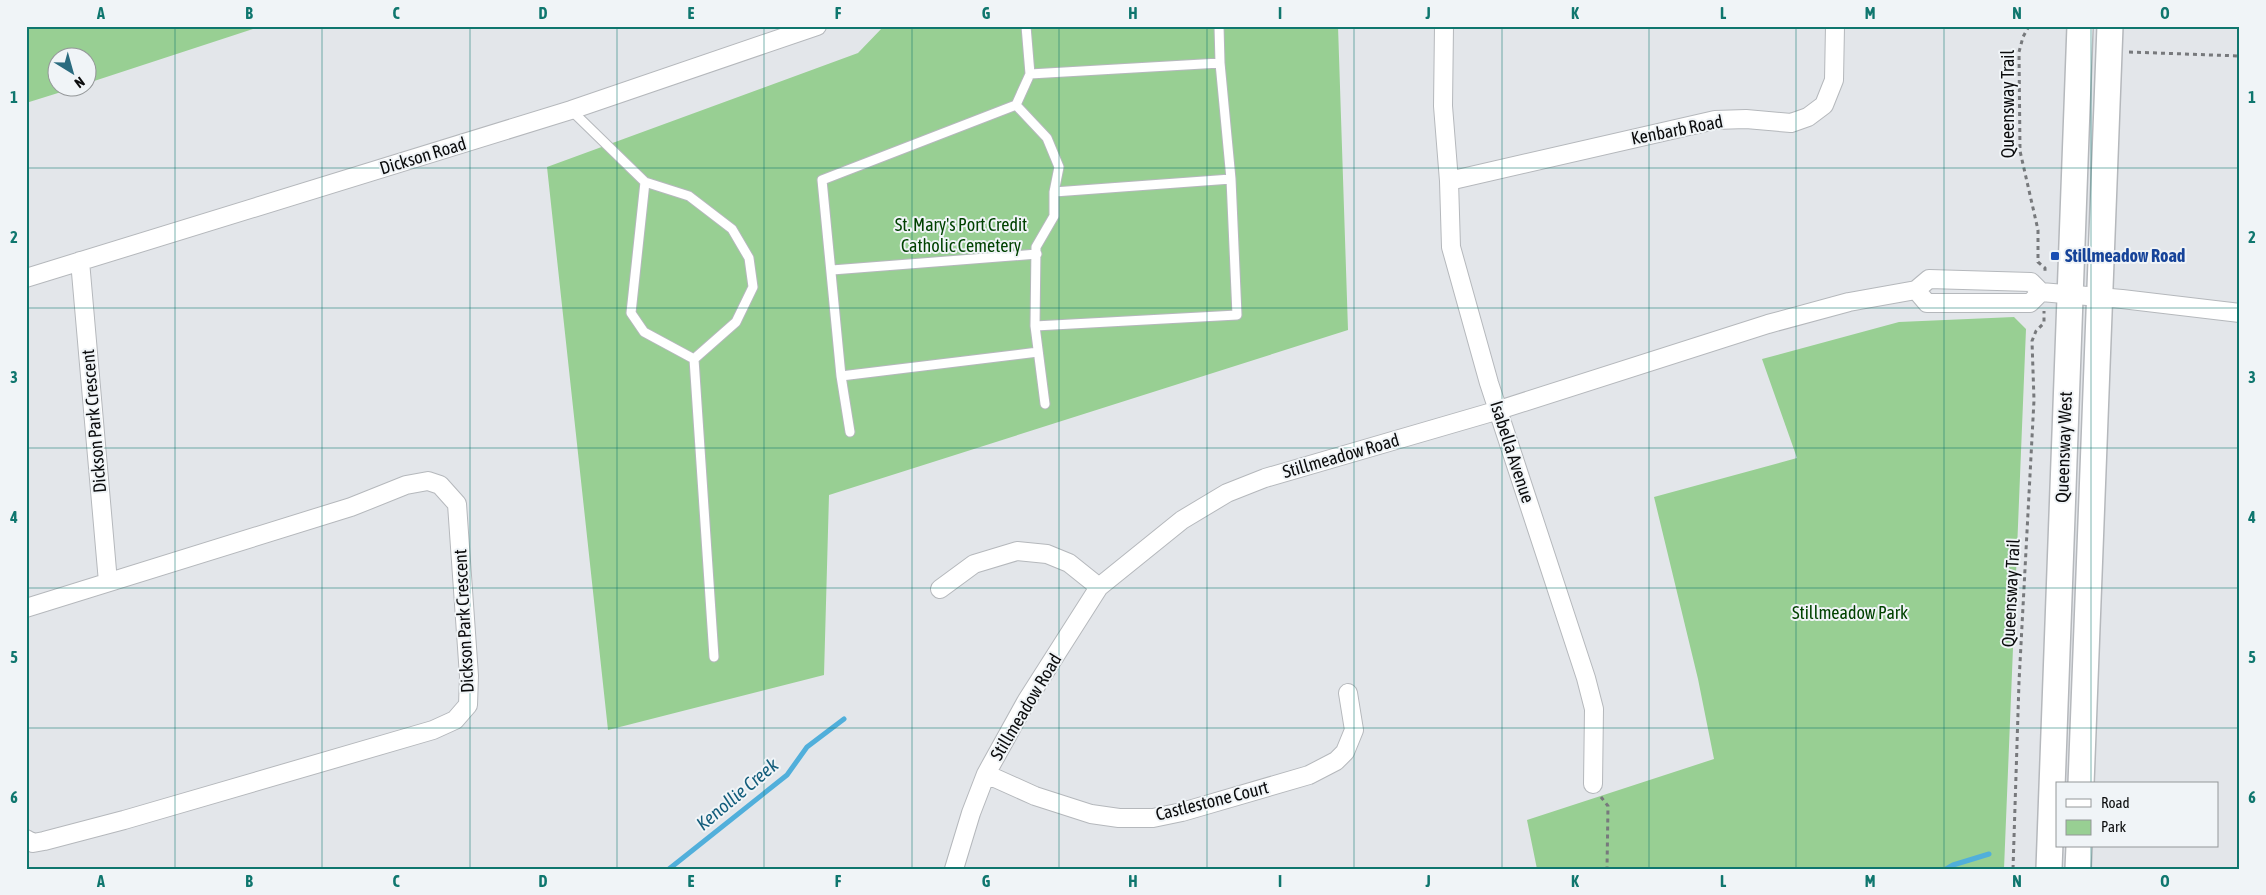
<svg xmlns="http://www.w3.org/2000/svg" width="2266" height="895" font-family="'Asap Condensed',sans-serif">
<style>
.green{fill:#98cf93}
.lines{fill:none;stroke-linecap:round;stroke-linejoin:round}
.stream{stroke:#51afdb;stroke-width:5}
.lane-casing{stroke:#b5b8bc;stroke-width:11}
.street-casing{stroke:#b5b8bc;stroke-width:20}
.secondary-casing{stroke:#b5b8bc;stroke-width:28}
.path{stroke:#77797c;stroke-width:3;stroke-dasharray:4 4;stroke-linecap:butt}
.lane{stroke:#fff;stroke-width:9}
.street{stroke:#fff;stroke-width:18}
.secondary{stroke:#fff;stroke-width:25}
.grid{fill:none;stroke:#0f766e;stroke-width:1;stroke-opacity:0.55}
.transit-dot{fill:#1a4fb4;stroke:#f0f4f7;stroke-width:2}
.labels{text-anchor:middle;stroke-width:4;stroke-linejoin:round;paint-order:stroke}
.street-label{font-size:18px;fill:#0b0c0d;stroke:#f0f4f7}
.park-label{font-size:18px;fill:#004200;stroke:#f0f4f7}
.transit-label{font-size:18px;font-weight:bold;fill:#164399;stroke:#f0f4f7;text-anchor:start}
.water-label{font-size:19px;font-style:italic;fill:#135d7b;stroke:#f0f4f7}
.neatline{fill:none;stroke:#0f766e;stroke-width:2}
.grid-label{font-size:16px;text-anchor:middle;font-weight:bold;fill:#0f766e}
</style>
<rect width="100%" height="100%" fill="#e3e6ea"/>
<path class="green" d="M26,26h236l-174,57v-25h-30v30h16l-48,15z
M884,26h454l10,304 -519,165 -5,180 -216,55 -61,-563 311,-114z
M2014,317l12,12 -22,540h-467l-10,-49 187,-61 -16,-80 -44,-182 143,-39 -35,-99 137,-37z"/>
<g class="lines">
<path class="stream" d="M669,869l118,-94 20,-28 37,-28
M1946,869l7,-4 36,-11"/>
<defs>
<path id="lane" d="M1030,74l190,-11
M1016,105l14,-31 -4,-48
M571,110l74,72 44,14 43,33 17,29 4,29 -17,35 -42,37 20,298
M645,182l-14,131 13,19 50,27
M1054,192l177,-13
M832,270l205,-16
M1035,326l202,-11 -6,-136 -11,-116 -1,-37
M841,376l197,-24
M850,432l-9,-56 -19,-196 194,-75 31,33 12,29 -5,25v24l-18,31 -1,79 10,78"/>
<path id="street" d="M1444,26l-1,80 6,75 2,66 38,136 97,295 8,31 -1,75
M1449,181l266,-61 31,-1 45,4 17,-6 16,-12 10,-25 1,-54
M80,261l28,321
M26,278l545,-168 246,-84
M1916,290l11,13h103l11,-11
M940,589l34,-25 43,-13 30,3 22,9 30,24
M26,608l325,-101 55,-22 22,-4 12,4 17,19 12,172 -1,29 -13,15 -22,10 -309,90 -80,21 -11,2 -7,-4
M986,774l49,22 56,18 28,4h34l29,-6 127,-37 27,-14 9,-9 9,-22 -6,-37
M954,869l17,-56 15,-39 41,-74 72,-113 83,-67 45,-27 38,-15 234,-68 269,-86 81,-22 67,-12 13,-11 102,3 10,10 81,7 118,14"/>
<path id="secondary" d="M2081,784l29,-758
M2049,869l31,-843
M2078,869l1,-23"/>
</defs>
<use href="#lane" class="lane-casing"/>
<use href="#street" class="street-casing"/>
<use href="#secondary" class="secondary-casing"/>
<path class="path" d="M2029,26l-6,11 -4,15 1,99 18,79v32l7,6v5
M2129,52l111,4
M1601,797l7,9 -1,63
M2013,869l6,-187 15,-282 -2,-59 4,-10 8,-8v-12"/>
<use href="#lane" class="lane"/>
<use href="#street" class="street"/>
<use href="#secondary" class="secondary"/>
</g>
<path class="grid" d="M175,26v843M322,26v843M470,26v843M617,26v843M764,26v843M912,26v843M1059,26v843M1207,26v843M1354,26v843M1502,26v843M1649,26v843M1796,26v843M1944,26v843M2091,26v758M26,168h2214M26,308h2214M26,448h2214M26,588h2214M26,728h2214M2091,846v23"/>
<rect class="transit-dot" x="2050" y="251" width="10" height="10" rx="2.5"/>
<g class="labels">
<g class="street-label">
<text transform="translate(2008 104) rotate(-90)" y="6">Queensway Trail</text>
<text transform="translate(1677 130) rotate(-11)" y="6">Kenbarb Road</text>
<text transform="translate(423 156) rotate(-17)" y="6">Dickson Road</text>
<text transform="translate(94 421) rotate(-95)" y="6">Dickson Park Crescent</text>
<text transform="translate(2064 447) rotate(-88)" y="6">Queensway West</text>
<text transform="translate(1512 452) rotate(72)" y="6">Isabella Avenue</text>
<text transform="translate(1341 456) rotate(-16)" y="6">Stillmeadow Road</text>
<text transform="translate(2011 593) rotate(-87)" y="6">Queensway Trail</text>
<text transform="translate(464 621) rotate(-93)" y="6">Dickson Park Crescent</text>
<text transform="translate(1026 707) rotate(-59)" y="6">Stillmeadow Road</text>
<text transform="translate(1212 801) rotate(-14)" y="6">Castlestone Court</text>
</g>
<g class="park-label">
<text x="961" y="231">St. Mary's Port Credit<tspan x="961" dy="21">Catholic Cemetery</tspan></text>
<text x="1850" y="619">Stillmeadow Park</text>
</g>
<g class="transit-label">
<text x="2065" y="262">Stillmeadow Road</text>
</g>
<g class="water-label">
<text transform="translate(737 794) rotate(-40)" y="7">Kenollie Creek</text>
</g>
</g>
<rect width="2266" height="895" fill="none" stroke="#f0f4f7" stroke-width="55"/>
<rect x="2056" y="782" width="162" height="65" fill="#f0f4f7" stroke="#949799"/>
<rect x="2066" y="799" width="25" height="8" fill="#ffffff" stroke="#949799"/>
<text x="2101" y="808" font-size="15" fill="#0b0c0d">Road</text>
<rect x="2066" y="820" width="25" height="15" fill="#98cf93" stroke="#949799"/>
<text x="2101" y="832" font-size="15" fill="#0b0c0d">Park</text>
<g transform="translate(72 72) rotate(143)"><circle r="24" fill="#f0f4f7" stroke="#949799"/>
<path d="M0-4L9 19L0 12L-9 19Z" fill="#2a6b7f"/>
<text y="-8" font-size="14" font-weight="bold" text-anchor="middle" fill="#0b0c0d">N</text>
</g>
<rect x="28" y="28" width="2210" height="840" class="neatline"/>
<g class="grid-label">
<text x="101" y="19">A</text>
<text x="249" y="19">B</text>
<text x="396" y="19">C</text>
<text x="543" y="19">D</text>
<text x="691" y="19">E</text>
<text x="838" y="19">F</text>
<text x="986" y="19">G</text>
<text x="1133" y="19">H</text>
<text x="1280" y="19">I</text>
<text x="1428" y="19">J</text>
<text x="1575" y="19">K</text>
<text x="1723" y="19">L</text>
<text x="1870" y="19">M</text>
<text x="2017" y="19">N</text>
<text x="2165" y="19">O</text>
<text x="14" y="103">1</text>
<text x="2252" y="103">1</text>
<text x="14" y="243">2</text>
<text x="2252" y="243">2</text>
<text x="14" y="383">3</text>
<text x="2252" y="383">3</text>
<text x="14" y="523">4</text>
<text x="2252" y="523">4</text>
<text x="14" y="663">5</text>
<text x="2252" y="663">5</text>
<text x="14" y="803">6</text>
<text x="2252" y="803">6</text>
<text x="101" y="887">A</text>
<text x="249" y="887">B</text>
<text x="396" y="887">C</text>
<text x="543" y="887">D</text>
<text x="691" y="887">E</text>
<text x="838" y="887">F</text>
<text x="986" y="887">G</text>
<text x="1133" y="887">H</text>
<text x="1280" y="887">I</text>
<text x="1428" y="887">J</text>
<text x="1575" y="887">K</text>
<text x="1723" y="887">L</text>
<text x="1870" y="887">M</text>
<text x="2017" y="887">N</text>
<text x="2165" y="887">O</text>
</g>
</svg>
